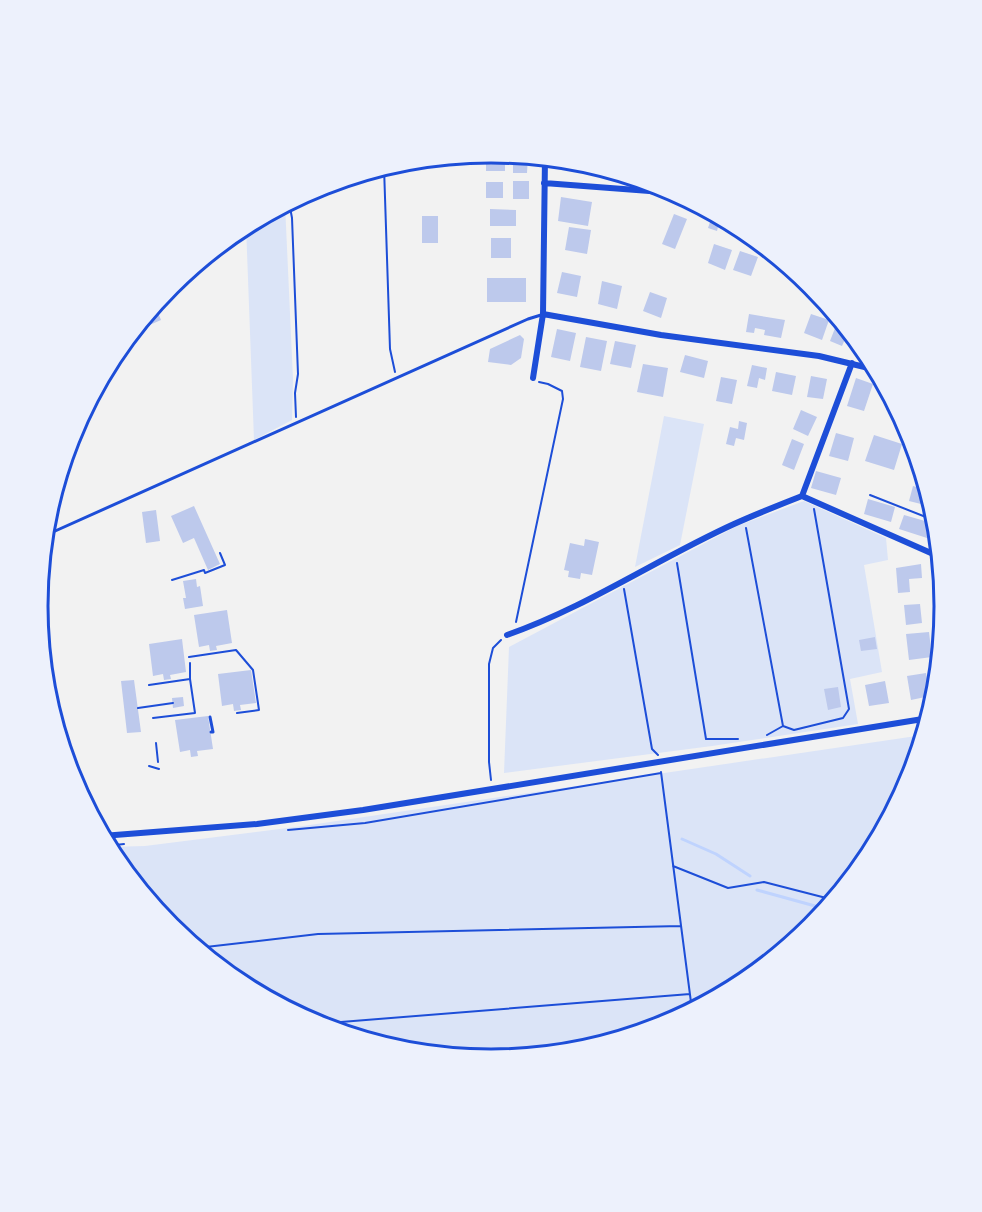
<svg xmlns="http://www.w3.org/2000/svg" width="982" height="1212" font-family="'Golos Text',sans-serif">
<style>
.green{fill:#dbe4f7}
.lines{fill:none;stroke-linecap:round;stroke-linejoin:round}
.stream{stroke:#bfd3fe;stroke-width:3}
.building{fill:#bdc9ec}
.path{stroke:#1d4ed8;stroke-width:2}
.service{stroke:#1d4ed8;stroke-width:3}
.minor{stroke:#1d4ed8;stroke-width:6}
.rim{fill:none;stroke:#1d4ed8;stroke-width:3}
</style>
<rect width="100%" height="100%" fill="#f2f2f2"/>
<path class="green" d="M285,204l8,175 -1,41 -38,20 -8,-215z
M664,416l40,8 -24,121 -45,22z
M804,501l82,37 2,22 -24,5 18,107 -32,7 8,45 -146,22 -208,27 5,-126 228,-121z
M923,735l-13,45 -42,78 -57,69 -68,56 -79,42 -85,26 -88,8 -89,-8 -85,-26 -78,-42 -69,-57 -56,-68 -6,-11 37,-1 158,-20z"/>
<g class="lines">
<path class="stream" d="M682,839l34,15 34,22
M757,890l69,19"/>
</g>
<path class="building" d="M486,153l19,1v17h-19z
M513,155l15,1 -1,17h-14z
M513,181h16v18h-16z
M486,182h17v16h-17z
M561,197l31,5 -4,24 -30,-5z
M490,209l26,1v16h-26z
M713,213l16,9 -2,8 -9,-3 -1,4 -9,-3z
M674,214l13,5 -12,30 -13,-5z
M422,216h16v27h-16z
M569,227l22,3 -4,24 -22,-4z
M491,238h20v20h-20z
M714,244l18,6 -7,20 -17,-7z
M740,251l18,6 -7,19 -18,-6z
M562,272l19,4 -4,21 -20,-4z
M796,273l16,12 -2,4 -17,-7z
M487,278h39v24h-39z
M602,281l20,5 -5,23 -19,-5z
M650,292l17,6 -6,20 -18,-7z
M155,305l6,15 -16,7 -3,-7z
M749,314l36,6 -4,18 -17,-3 1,-5 -10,-2 -1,5 -8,-1z
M811,314l18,6 -7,20 -18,-7z
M837,323l8,3 4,4 -7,16 -12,-5z
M557,329l19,4 -6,28 -19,-4z
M520,335l4,4 -3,19 -10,7 -23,-3 2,-13z
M586,337l21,4 -6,30 -21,-4z
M615,341l21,4 -5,23 -21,-4z
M685,355l23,6 -4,17 -24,-6z
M643,364l25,4 -5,29 -26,-5z
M752,365l15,3 -2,12 -6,-2 -2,10 -10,-2z
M776,372l20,4 -4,19 -20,-4z
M811,376l16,3 -4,20 -16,-2z
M721,377l16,3 -5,24 -16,-3z
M856,378l17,6 -9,27 -17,-5z
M890,396l4,6 7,13 -15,-5z
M801,410l16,7 -9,19 -15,-7z
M739,421l8,2 -3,17 -8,-2 -2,8 -8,-2 4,-17 8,2z
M836,433l18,5 -6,23 -19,-5z
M874,435l28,9 -8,26 -29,-9z
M792,439l12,5 -10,26 -12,-5z
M816,471l25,7 -5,17 -25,-7z
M913,486l14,4 6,17 -24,-6z
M868,499l27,8 -4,15 -27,-8z
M194,506l26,58 -12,6 -14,-32 -11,5 -12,-27z
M156,510l4,31 -14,2 -4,-31z
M904,515l28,8 -5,15 -28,-9z
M585,539l14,3 -7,33 -11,-2 -1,6 -12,-2 1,-6 -5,-1 6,-27 14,3z
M921,564l1,14 -13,1 1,13 -12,1 -2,-25z
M196,579l1,8 3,-1 3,20 -18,3 -2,-11h3l-3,-17z
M920,604l2,19 -16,2 -2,-20z
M227,610l5,33 -16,3 1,4 -7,1 -1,-6 -10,2 -5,-32z
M929,632l3,25 -23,3 -3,-26z
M875,637l2,12 -16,2 -2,-11z
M182,639l4,33 -16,3 1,4 -7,1 -1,-6 -10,2 -4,-32z
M251,670l5,33 -16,2 1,5 -7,1 -1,-7 -11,2 -4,-32z
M926,673l4,23 -19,4 -4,-24z
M134,680l7,52 -14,1 -6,-52z
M885,681l4,22 -20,3 -4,-21z
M838,687l3,20 -13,3 -4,-21z
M183,697l1,9 -11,2 -1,-10z
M208,716l5,33 -16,2 1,5 -7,1 -1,-7 -10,2 -5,-32z"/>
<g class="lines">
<path class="path" d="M384,167l6,182 5,23
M289,202l3,16 6,156 -3,19 1,24
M870,495l66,26
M746,528l37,198 -16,9
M677,563l29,176h32
M172,580l32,-10 1,3 20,-8 -5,-12
M624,589l28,160 6,6
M516,622l47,-223 -1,-8 -14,-7 -9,-2
M189,657l47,-7 17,20 6,40 -22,3
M190,663v16
M149,685l41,-6 5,34 -42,5
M138,708l35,-5
M783,726l11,4 49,-12 6,-9 -35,-200
M156,743l2,19
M149,766l10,3
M661,772l31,238
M491,780l-2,-18v-98l4,-16 8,-8
M288,830l77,-7 296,-50
M107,846l17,-2
M673,866l55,22 36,-6 70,18
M197,948l121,-14 363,-8
M316,1024l374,-30"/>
<path class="service" d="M44,536l484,-217 13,-4
M210,717l3,15h-2"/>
<path class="minor" d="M544,183l132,10
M543,314l118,21 158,21 58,14
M533,378l10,-64 2,-156
M802,496l138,61
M507,635c80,-28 150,-76 227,-111 22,-10 45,-19 68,-28l50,-133
M102,836l155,-12 106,-14 566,-92"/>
</g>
<path d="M0 0H982V1212H0ZM48 606a443 443 0 1 1 886 0a443 443 0 1 1-886 0Z" fill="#edf1fc" fill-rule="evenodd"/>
<path class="rim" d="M48 606a443 443 0 1 1 886 0a443 443 0 1 1-886 0Z"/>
</svg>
